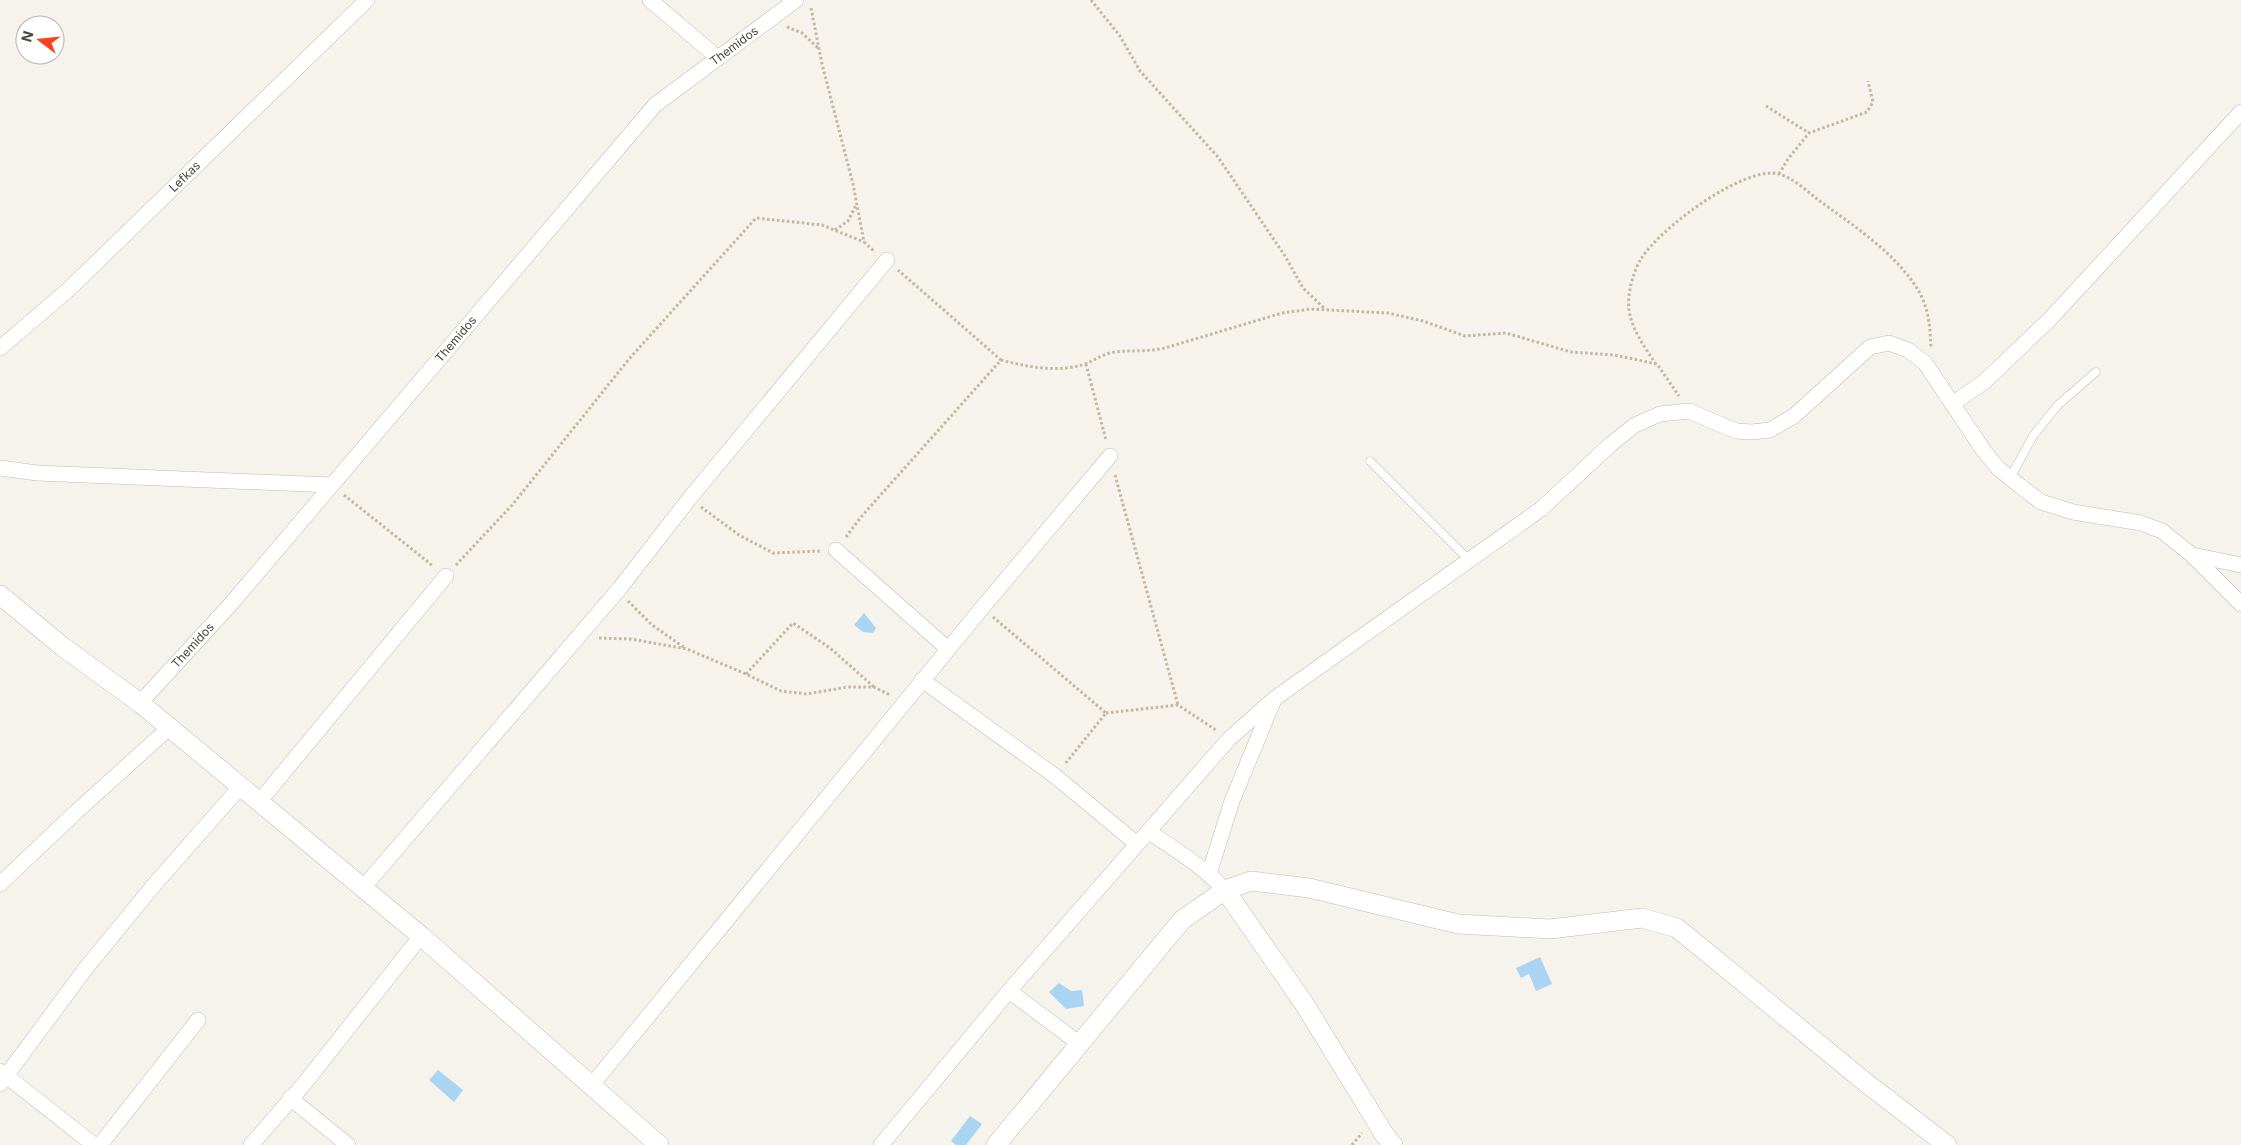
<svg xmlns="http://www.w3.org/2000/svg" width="2241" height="1145" font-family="Inter,sans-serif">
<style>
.water{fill:#a9d4f2}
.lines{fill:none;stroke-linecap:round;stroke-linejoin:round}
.service-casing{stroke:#c2bbae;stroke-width:9}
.minor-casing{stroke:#c2bbae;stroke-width:16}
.tertiary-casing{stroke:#c2bbae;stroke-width:20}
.path{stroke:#c4b79f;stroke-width:3;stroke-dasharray:2.5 2.5;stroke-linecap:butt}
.service{stroke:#fff;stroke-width:8}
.minor{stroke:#fff;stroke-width:15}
.tertiary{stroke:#fff;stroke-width:19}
.labels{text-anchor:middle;stroke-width:4.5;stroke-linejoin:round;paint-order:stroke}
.street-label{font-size:12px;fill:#4b4439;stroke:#fff}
</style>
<rect width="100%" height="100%" fill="#f6f3ec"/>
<path class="water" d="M864,613l12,15 -3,5 -10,-1 -9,-7z
M1540,957l12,27 -16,7 -7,-17 -8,4 -5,-10z
M1059,983l12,8 11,-1 2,16 -18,3 -17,-17z
M438,1070l25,20 -9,12 -25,-22z
M970,1116l12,8 -16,21h-10l-5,-4z"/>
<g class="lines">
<defs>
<path id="service" d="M1370,461l99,99
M2010,478l23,-42 25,-31 38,-33"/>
<g id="minor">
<path d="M650,0l68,58"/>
<path id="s1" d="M0,348l68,-58 299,-290"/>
<path d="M1952,404l32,-22 66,-63 191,-207"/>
<path d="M0,468l37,5 294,12"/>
<path d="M836,550l112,99"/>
<path d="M2192,555l49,10"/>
<path d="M922,680l133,96 82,68"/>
<path id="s2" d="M140,703l90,-98 425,-500 141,-105"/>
<path d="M259,802l187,-226"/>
<path d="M1149,832c27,18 53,34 76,58"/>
<path d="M1209,874l23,-73 41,-99"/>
<path d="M0,884l76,-72 93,-84"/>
<path d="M362,889l258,-301 69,-89 198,-239"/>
<path d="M1009,991l71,53"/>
<path d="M0,1071l94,74"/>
<path d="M0,1084l86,-116 68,-83 87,-99"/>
<path d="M591,1086l391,-478 128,-152"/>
<path d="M290,1098l58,47"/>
<path d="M100,1145l98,-125"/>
<path d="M251,1145l53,-61 117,-148"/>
<path d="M881,1145l128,-154 220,-252 45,-40 267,-190 69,-64 25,-20 25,-11 29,-3 47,20 16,1 18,-2 24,-14 76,-69 19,-4 19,7 17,13 59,88 14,17 22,18 21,16 32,10 68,11 21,8 30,24 49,49"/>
</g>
<path id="tertiary" d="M0,595l63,52 77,56 281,233 238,209
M1225,890l26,-9 58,7 149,36 92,5 92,-11 35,10 188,154 82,63
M996,1145l186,-225 43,-30 80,115 79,129 9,11"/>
</defs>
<use href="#service" class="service-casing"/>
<use href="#minor" class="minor-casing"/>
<use href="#tertiary" class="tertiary-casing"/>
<path class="path" d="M1091,0l29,36 20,35 78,86 67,99 18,32 22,21
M811,8l11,56 31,120 11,58 10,9
M787,27l15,6 16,15
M1766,106l43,27
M1779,174l9,-15 21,-26 58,-21 6,-10 -5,-21
M835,230l13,-9 8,-16
M1001,360c27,7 57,13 84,4 10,-4 18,-10 29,-12 17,-2 34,0 51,-4l117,-35 29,-4 77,4 35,8 42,15 41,-3 65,19 43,3 43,9 22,32
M1086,364l20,76
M1656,364c-11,-16 -24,-34 -27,-54 -2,-16 4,-38 12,-51 18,-30 103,-94 138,-85 14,4 27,16 38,25 34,25 79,54 101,91 11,18 12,37 13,58
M1115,475l63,230
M344,495l89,71
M701,507l38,28 34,18 48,-2
M846,537l15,-20 140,-157 -103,-90
M456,565l57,-61 116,-145 127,-141 66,7 42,17
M628,601l24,24 33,23
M993,617l113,96 -41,51
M599,638l32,1 56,10 59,25 35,17 26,3 40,-7h27l16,8
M746,674l47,-51 37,25 44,39
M1106,713l72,-8 38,25
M1352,1145l10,-12"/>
<use href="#service" class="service"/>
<use href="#minor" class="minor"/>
<use href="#tertiary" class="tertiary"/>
</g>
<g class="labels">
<g class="street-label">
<text dy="4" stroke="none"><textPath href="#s2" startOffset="888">Themidos</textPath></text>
<text dy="4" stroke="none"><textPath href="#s1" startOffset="252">Lefkas</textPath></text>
<text dy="4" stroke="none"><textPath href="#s2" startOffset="482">Themidos</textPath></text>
<text dy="4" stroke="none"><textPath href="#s2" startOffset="78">Themidos</textPath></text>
</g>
</g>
<g transform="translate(40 40) rotate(286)"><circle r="24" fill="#ffffff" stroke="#b7b4b0"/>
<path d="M0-4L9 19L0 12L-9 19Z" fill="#fc3f1d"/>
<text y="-8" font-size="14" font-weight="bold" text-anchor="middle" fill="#4b4439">N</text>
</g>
</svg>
